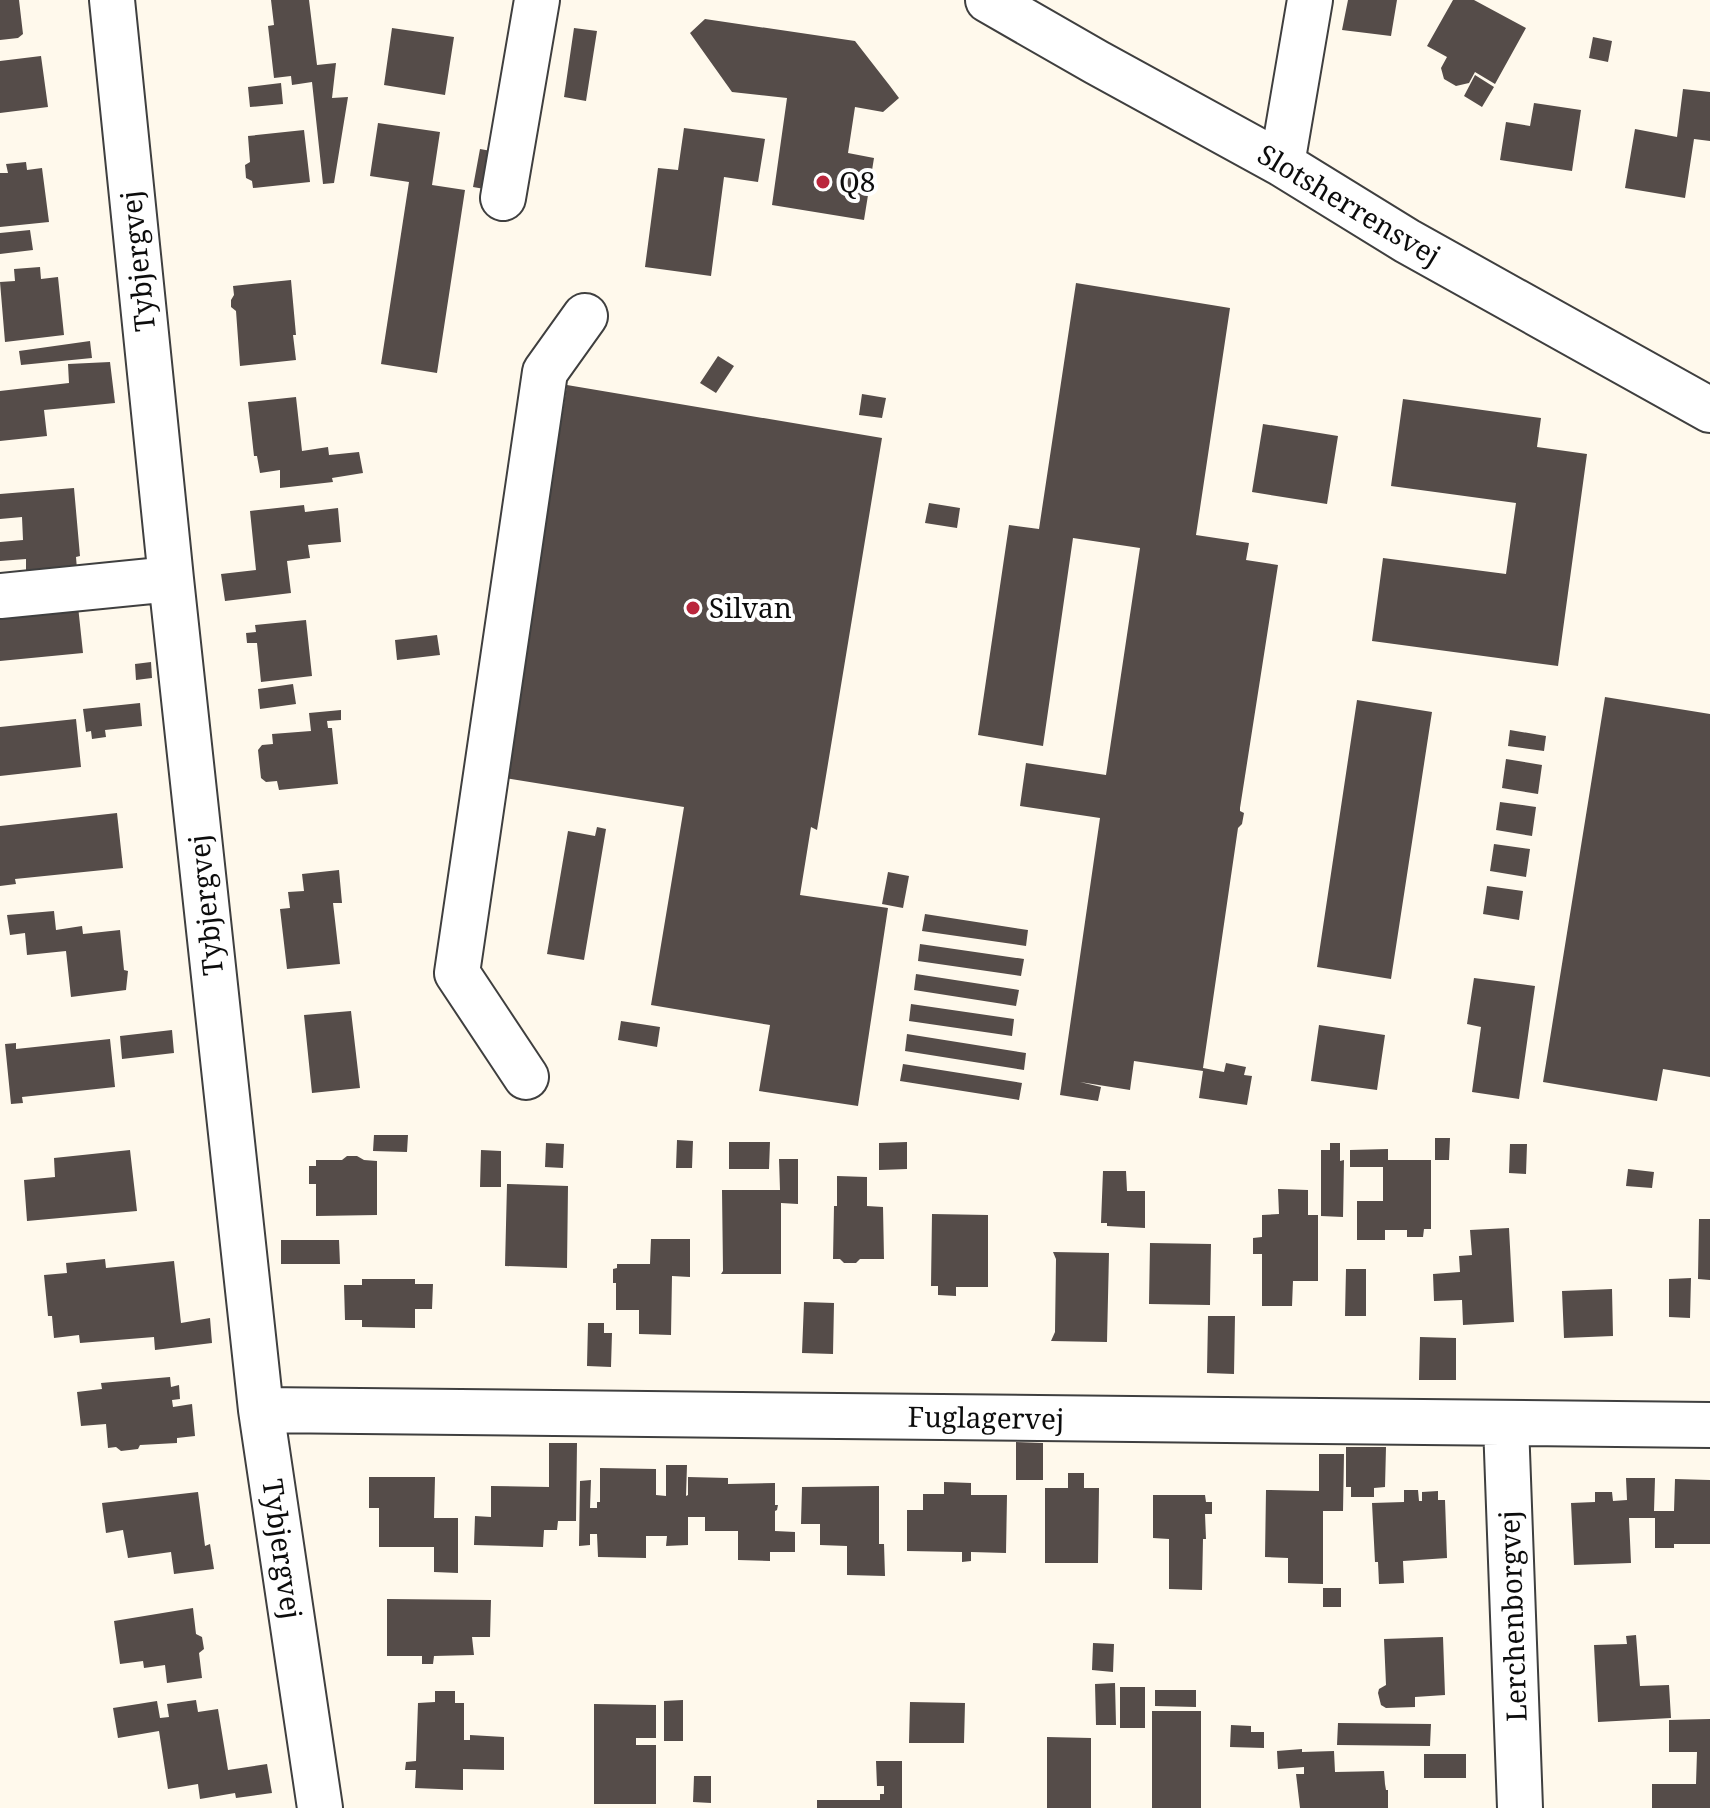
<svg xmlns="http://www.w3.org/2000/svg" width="1710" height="1808" font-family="'Noto Serif',serif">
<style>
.building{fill:#554c49}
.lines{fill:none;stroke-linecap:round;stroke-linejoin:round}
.minor-casing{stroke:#3f3f3f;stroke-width:48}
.minor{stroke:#fff;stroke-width:44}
.poi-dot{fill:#ba263c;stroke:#fff;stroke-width:3}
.labels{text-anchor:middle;stroke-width:8;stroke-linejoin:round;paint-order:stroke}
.poi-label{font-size:28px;fill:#0c0c0c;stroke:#fff;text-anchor:start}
.street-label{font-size:28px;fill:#0c0c0c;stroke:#fff}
</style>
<rect width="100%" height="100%" fill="#fff9ec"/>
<path class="building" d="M0,0h19l4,34 -5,4 -18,2z
M271,0h38l8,65 19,-2 -4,35 16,-1 -14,86 -11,1 -11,-102 -20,3 -1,-9 -17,2 -6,-52 6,-1z
M1348,0h49l-6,36 -49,-6z
M1453,0h21l52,28 -31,56 -20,-12 -6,11 -13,3 -12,-7 -3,-11 6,-11 -20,-11z
M705,19l150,22 35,45 9,12 -16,14 -28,-5 -7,46 26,5 -10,62 -92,-15 15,-107 -55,-6 -42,-59z
M392,28l62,9 -9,58 -61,-10z
M574,28l23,3 -11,70 -22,-4z
M1593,37l19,4 -4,21 -19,-4z
M41,56l7,51 -48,6v-52z
M1475,75l19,12 -12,20 -18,-11z
M281,83l2,21 -33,3 -2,-20z
M1683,89l27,3v49l-16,-2 -9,59 -60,-10 10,-59 42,8z
M1534,103l47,7 -9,61 -72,-11 6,-38 24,4z
M378,123l62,9 -8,53 33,5 -28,183 -56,-9 28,-182 -39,-6z
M684,128l81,11 -7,43 -34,-5 -13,99 -66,-9 13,-99 20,2z
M304,130l6,52 -57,6 -1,-7 -6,-3 -1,-13 5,-3 -2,-26z
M480,149l17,3 -7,38 -17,-3z
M26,162l1,8 15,-2 7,54 -49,5v-54h8l-2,-9z
M30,230l3,20 -33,4v-21z
M40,267l1,12 17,-2 6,58 -59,7 -5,-60 15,-1 -1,-12z
M291,280l5,55h-3l3,25 -56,6 -4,-55 -5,-4v-7l3,-5 -1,-9z
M1076,283l154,25 -34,227 53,8 -3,17 32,5 -38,243v3l4,2 -2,11 -4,4 -35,240 21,4 2,-9 20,4 -2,8 8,1 -5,29 -48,-7 4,-27 -69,-10 -4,29 -50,-8 21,5 -3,14 -38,-6 40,-277 -80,-12 6,-43 80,12 34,-227 -67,-10 -30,208 -65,-11 31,-210 30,4z
M90,341l2,17 -71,7 -2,-14z
M718,356l16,10 -18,27 -16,-10z
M110,362l5,41 -71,7 3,26 -47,5v-50l69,-8 -1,-19z
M567,385l315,53 -65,392 -6,-3 -11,68 88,13 -30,198 -99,-15 11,-66 -119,-20 33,-198 -179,-29z
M862,394l24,4 -4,20 -23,-3z
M296,397l6,54 26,-4 1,8 30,-3 4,21 -31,5 1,4 -53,6v-18l-20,3 -3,-17h-3l-6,-54z
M1403,399l138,19 -4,29 50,7 -29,212 -186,-25 11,-83 123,16 10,-71 -125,-17z
M1263,424l75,12 -11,68 -75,-12z
M74,488l6,68 -4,1 1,12 -51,3v-13l-26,2v-19l23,-2 -1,-23 -22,2v-25z
M929,503l31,5 -3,20 -32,-5z
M304,505l1,7 33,-4 3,34 -33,3 2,13 -23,3 4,32 -66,8 -4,-27 35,-4 -6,-59z
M78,606l5,47 -83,8v-47z
M306,620l6,56 -51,6 -4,-39h-10l-1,-10 10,-1 -1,-7z
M437,635l3,20 -43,5 -2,-20z
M151,662l1,16 -16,2 -1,-16z
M293,684l3,20 -36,5 -2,-20z
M1605,697l105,17v363l-47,-8 -6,32 -114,-19z
M1357,700l75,12 -41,267 -74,-12z
M140,703l2,23 -37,4 1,7 -14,2 -1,-8 -5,1 -3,-23z
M341,710v10l-14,1 1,7h4l6,56 -59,6 -2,-9 -11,1 -5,-4 -3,-28 4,-5 11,-1 -1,-10 39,-3 -2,-18z
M76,719l5,48 -81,9v-49z
M1510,730l36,6 -2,15 -36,-5z
M1506,759l36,6 -4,29 -36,-6z
M1500,802l36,5 -4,29 -36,-6z
M117,813l6,55 -108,11 1,5 -16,2v-60z
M597,827l9,2 -22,131 -37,-6 21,-123 27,5z
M1494,844l36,5 -4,28 -36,-6z
M339,870l3,33h-9l7,61 -53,5 -7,-60 10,-1 -2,-16 16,-1 -2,-17z
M888,872l21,4 -6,32 -21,-4z
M1487,886l36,5 -4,29 -36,-6z
M54,911l2,19 26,-4 1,8 37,-4 4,40 4,1 -2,19 -55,7 -5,-46 -39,4 -2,-22 -15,2 -3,-20z
M925,914l103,16 -2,16 -104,-15z
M920,944l104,15 -3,17 -103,-15z
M916,974l103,16 -3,16 -102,-16z
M1474,978l61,8 -16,113 -47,-7 9,-65 -14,-3z
M911,1004l103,15 -2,17 -103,-15z
M351,1011l9,77 -48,5 -8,-78z
M621,1021l39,6 -3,20 -39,-7z
M1319,1025l66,10 -8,55 -66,-9z
M172,1030l2,23 -52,6 -2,-23z
M907,1034l119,19 -2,17 -119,-19z
M110,1039l5,48 -93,10 1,6 -12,1 -6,-60 11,-1v6z
M903,1064l119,19 -3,17 -119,-19z
M374,1135h34l-1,17 -34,-1z
M1435,1138h15l-1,22h-14z
M677,1140l16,1 -1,27h-16z
M729,1142h41l-1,27h-40z
M907,1142v27l-28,1v-27z
M546,1143l18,1 -1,24 -18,-1z
M1330,1143h10v18l4,-1 -1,57 -22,-1v-66h9z
M1510,1144h17l-1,30 -17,-1z
M1388,1149v11h43v69h-7l-1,8h-16v-7h-22v10h-28v-39h26v-34h-33v-17z
M130,1150l7,61 -110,10 -3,-41 31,-3 -1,-19z
M481,1150l20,1v36h-21z
M347,1156h10l7,4 13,1v54l-61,1v-32h-7v-18h7v-6h26z
M779,1159h19v45l-17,-1v71h-60l2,-3 -1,-81h58z
M1628,1169l26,3 -2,16 -26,-2z
M1103,1171h23l1,20h18v37l-38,-2v-3h-6z
M837,1176l30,1v29l16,1 1,52h-24l-4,4h-12l-4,-4h-7l1,-53h3z
M507,1184l61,2 -1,82 -62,-2z
M1278,1189l30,1v25h10v66h-25l-1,25h-30v-52h-9v-16l9,-1v-22l17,-1z
M932,1214l56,1v72h-32v9l-18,-1v-9h-7z
M1699,1219h11v61l-12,-1z
M1509,1228l5,94 -51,3 -1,-25 -28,1 -1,-27 27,-2 -1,-16 13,-1 -2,-25z
M651,1239h39v38l-18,-1 -1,59 -32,-1v-24h-23v-27h-3v-14l4,-1v-4h33z
M281,1240h58l1,24h-59z
M1150,1243l61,1 -1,61 -61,-1z
M1053,1252l56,1 -2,89 -56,-1 4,-9 1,-73z
M105,1259l1,9 68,-7 7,62 29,-5 2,25 -57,7 -1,-13 -74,6 -1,-8 -25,3 -2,-22h-4l-4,-41 23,-2 -1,-10z
M1346,1269h20v47h-21z
M1691,1278l-1,40 -21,-1v-38z
M362,1279h53v5h18l-1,25h-17v19l-53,-1v-7h-17l-1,-35h18z
M1612,1289l1,47 -49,2 -2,-47z
M804,1302l30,1 -1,51 -31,-1z
M1208,1316h27l-1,58 -27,-1z
M588,1323h16v10h8l-1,34 -24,-1z
M1420,1337l36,1v42h-37z
M170,1377l1,10 8,-2 1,14 -8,1 1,7 19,-3 3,32 -18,2v5l-37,2 -2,4 -17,2 -5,-4 -8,1 -2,-24 -25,2 -4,-34 25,-3 -1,-6z
M1016,1442l27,1v37h-27z
M549,1443h28l-1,78h-18l-1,9h-13l-1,17 -69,-2 1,-29 16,1v-31l58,1z
M1346,1447h40l-1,40 -11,1v9h-23v-10h-5z
M1319,1454h25l-1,57h-20v73l-35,-1v-25l-23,-1 1,-67 53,1z
M666,1465h21l-1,31 2,-1v-18l40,1v6l47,-1v22h3l-1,5 -2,1v20l20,1v20h-25v9l-32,-1v-29h-33v-14h-17v28l-22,1 1,-10h-21v22l-48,-1 -1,-23h-7v11l-11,1 1,-65 11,-1 -1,28h7v-6h3v-34l56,1v26l10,1z
M1068,1473h16v15h15l-1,75h-53v-75h23z
M369,1477h66l-1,41h24v55l-24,-1v-25h-55v-39h-10z
M1626,1478h29l-1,33h20l1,-32 35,1v64h-36v4h-19v-30h-26l2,45 -57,2 -3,-62 24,-1v-10h17l1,9 14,-1z
M944,1482l27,1v12h36l-1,58 -35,-1v9l-9,1v-10l-55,-1v-41h16v-16h21z
M879,1486v58h5l1,32 -38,-1v-29l-27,-1v-21h-19l1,-37z
M1404,1490h14l1,11h3v-9l16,-1v9h7l2,58 -44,3 1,22 -25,1 -1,-22h-3l-3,-59 32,-1z
M198,1492l7,54 5,-2 4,25 -40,5 -3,-22 -43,6 -5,-28 -17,3 -4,-30z
M1153,1495h52l1,7h6v12h-7l1,25h-3l-1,51 -33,-1v-50l-16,-1z
M1323,1588h18v19h-18z
M387,1599l104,1 -1,37h-18l2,18 -40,1 -1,8h-11v-8h-35z
M193,1608l3,26 6,3 2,12 -5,4 3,25 -35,5 -2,-18 -21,3 -1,-7 -23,3 -6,-43z
M1636,1635l4,51 29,-1 2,33 -73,4 -4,-77 33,-1 -1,-8z
M1443,1637l2,58 -30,2v10l-29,1 -5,-3 -3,-12 1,-4 7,-4 -2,-46z
M1093,1643l21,1 -1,28 -21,-2z
M1115,1683l1,42h-20l-1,-41z
M1120,1687h25v41h-25z
M1155,1690h41v17l-41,-1z
M435,1691h20v12h9v37h6v-5l34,2v33l-41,-1v21l-48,-2 1,-18h-11l1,-8 10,-1 2,-58 17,-1z
M196,1700l2,12 20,-3 10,61 39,-6 5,29 -36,5 -1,-5 -35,6 -2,-15 -30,5 -9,-58 -41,7 -5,-30 44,-7 3,17 9,-1 -2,-13z
M683,1700v41h-19v-40z
M910,1702l55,1 -1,40h-55z
M594,1704l62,1v33h-20v7h20v59h-62z
M1152,1711h49v97h-49z
M1710,1719v89h-58v-24h44l1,-32h-28v-32z
M1338,1723l93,1 -1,22 -93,-1z
M1231,1725l20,1v6h13v16l-34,-1z
M1047,1737l44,1v70h-44z
M1302,1749v3l32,-1 1,21 49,-1 1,13 1,6h2v18h-88l-4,-34h8v-7l-26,2 -1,-18z
M1424,1754h42v24h-42z
M876,1761h26v47h-85v-8h63v-6h4v-8h-7z
M694,1776h17v27l-18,-1z"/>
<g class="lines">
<defs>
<path id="minor" d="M112,0l59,579 90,831 59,398
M988,0l108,62 186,102 125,77 303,169
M1282,164l28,-164
M503,198l34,-198
M0,596l171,-17
M526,1077l-69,-104 88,-601 40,-56
M261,1410l1449,15
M1506,1424l14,384"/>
</defs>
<use href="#minor" class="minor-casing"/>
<use href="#minor" class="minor"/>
</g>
<g class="poi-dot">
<circle cx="823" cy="182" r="8"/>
<circle cx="693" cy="608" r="8"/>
</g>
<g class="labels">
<g class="poi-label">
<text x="839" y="192">Q8</text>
<text x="709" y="618">Silvan</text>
</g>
<g class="street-label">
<text transform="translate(1349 205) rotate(31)" y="10">Slotsherrensvej</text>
<text transform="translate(138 261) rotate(-96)" y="10">Tybjergvej</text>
<text transform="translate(206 905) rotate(-96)" y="10">Tybjergvej</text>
<text transform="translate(986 1418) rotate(1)" y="10">Fuglagervej</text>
<text transform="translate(282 1549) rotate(82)" y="10">Tybjergvej</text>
<text transform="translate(1513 1616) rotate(-92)" y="10">Lerchenborgvej</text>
</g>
</g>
</svg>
